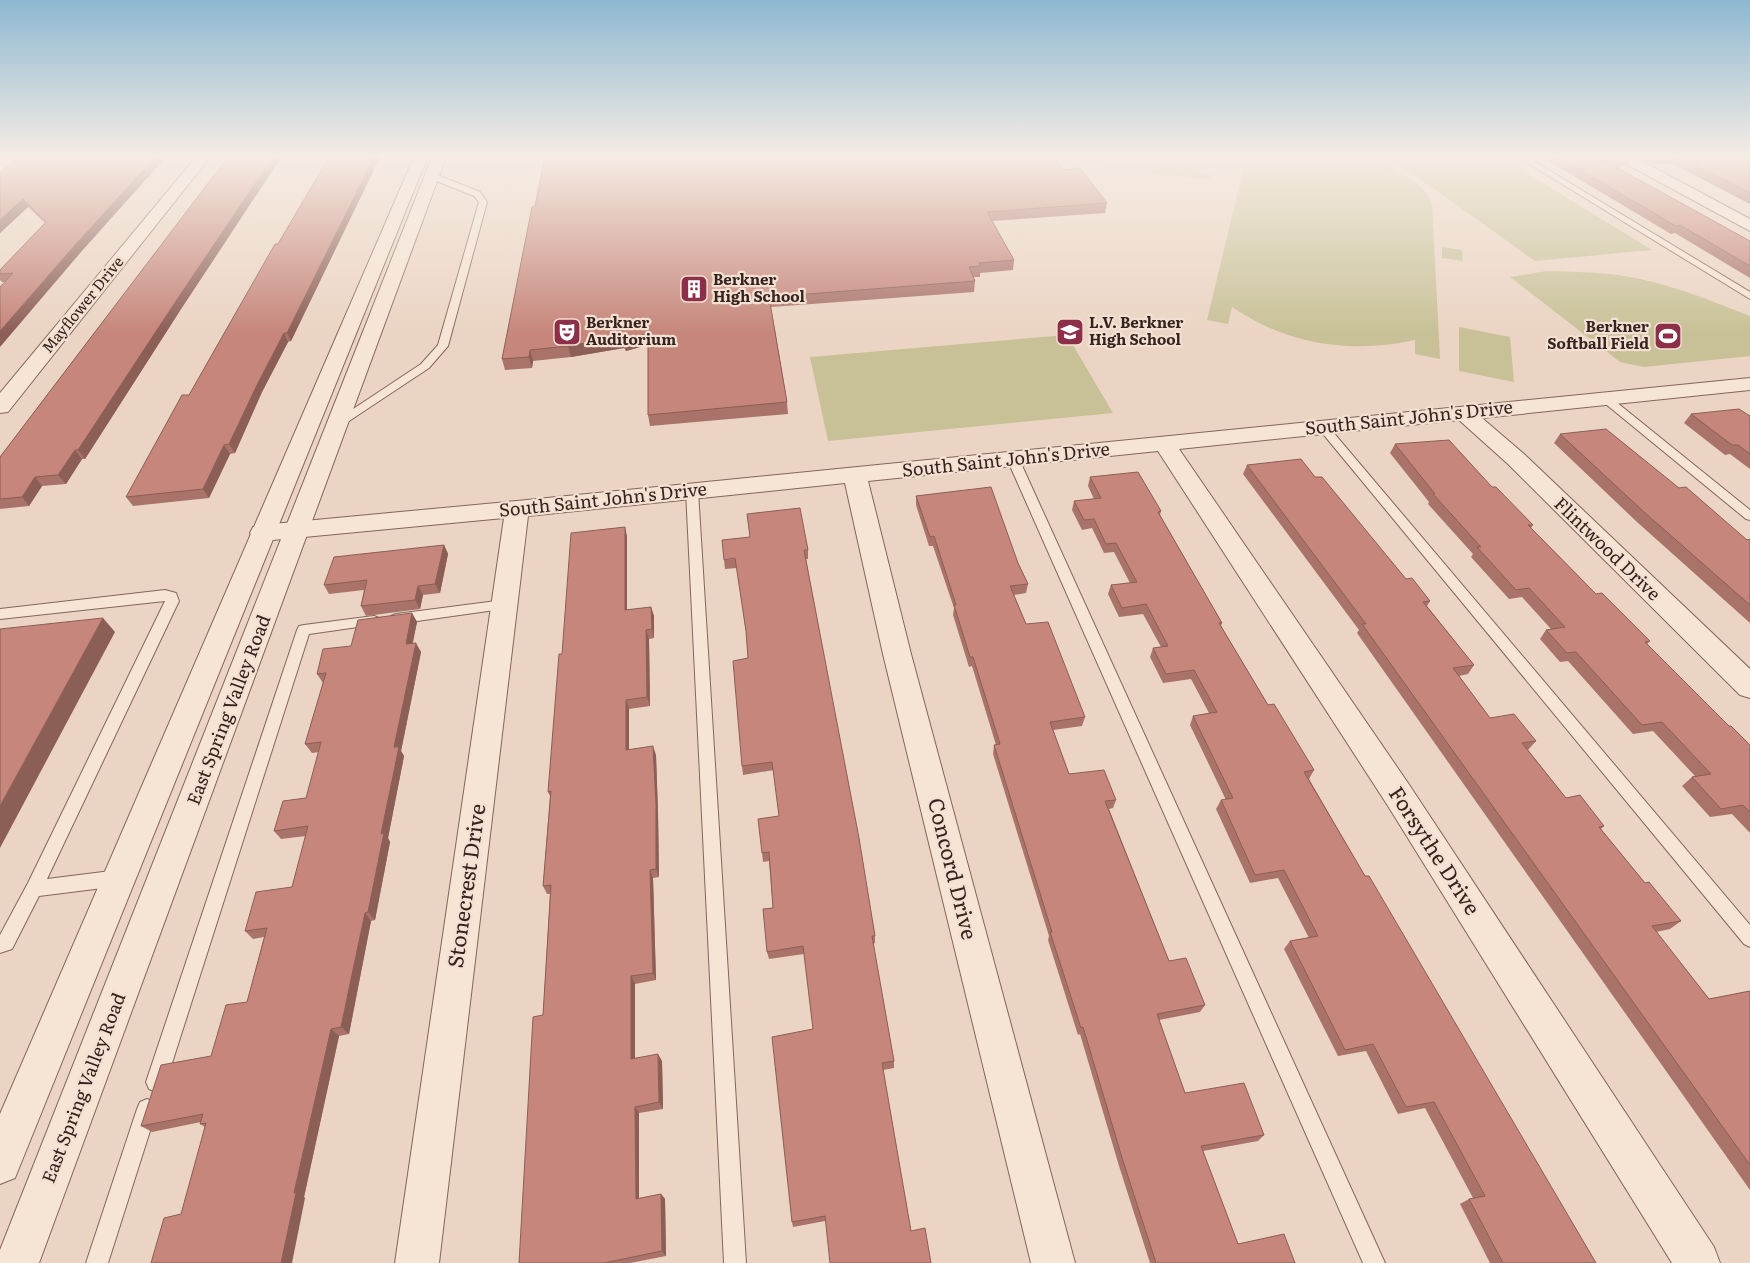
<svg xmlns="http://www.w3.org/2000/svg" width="1750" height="1263" font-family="Literata,serif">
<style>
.green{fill:#c8c197}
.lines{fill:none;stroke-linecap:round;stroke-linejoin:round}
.service-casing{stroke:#83665b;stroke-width:2}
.minor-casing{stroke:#83665b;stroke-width:2}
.tertiary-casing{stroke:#83665b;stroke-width:2}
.service{fill:#f6e4d5;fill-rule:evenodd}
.minor{fill:#f6e4d5;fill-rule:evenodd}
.tertiary{fill:#f6e4d5;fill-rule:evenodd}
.wall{fill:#aa736a}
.shaded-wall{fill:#8b5e56}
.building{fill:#c6867b;stroke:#8b5e56}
.labels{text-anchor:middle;stroke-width:4.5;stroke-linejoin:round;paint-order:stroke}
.far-poi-label{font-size:15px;font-weight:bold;fill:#34231e;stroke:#f3e0d2;text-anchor:start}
.far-street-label{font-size:15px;fill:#34231e;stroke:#f3e0d2}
.street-label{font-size:18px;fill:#34231e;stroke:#f3e0d2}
.near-street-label{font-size:21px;fill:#34231e;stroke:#f3e0d2}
</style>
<rect width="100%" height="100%" fill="#ebd4c3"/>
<path class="green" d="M1059,157h99l-94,6z
M1298,157c38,0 119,5 134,47l8,155 -25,-5v-14c-65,14 -127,5 -183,-33l-4,17 -21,-4 36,-149 22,-10z
M1389,157h112l151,93 -117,11z
M1162,161l50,15 -3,3 -58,-6 1,-5z
M1442,247l20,3 1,11 -21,-3z
M1547,271c31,1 63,1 93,8 38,8 74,23 110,37v40l-106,11 -24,-5 -110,-85z
M1459,327l51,10 4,45 -55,-11z
M1067,335l46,78 -285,28 -18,-84z"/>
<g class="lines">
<defs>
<path id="service" d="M1518,157h9l223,135v7z
M429,174h6l45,18 7,10 -39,144 -19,22 -86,57h-8l-1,-2 1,-2 86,-57 17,-19 41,-143 -5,-6 -45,-18z
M1606,396l4,1 140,113v10l-4,-1 -144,-118 -1,-2z
M1323,424l4,1 423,500v22l-6,-3 -425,-515 -1,-2z
M1013,456l6,3 366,804h-22l-356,-804z
M692,487l6,4 48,772h-22l-38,-772z
M165,590l11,3 3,8 -132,278 72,-9 6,3 3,5 -3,5 -6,3 -80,10 -27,53 -12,4v-18l28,-52 137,-282 -165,18v-10z
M504,600l5,2 2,3 -2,3 -113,16 -5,-2 -2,-3 2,-3 5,-2z
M374,616l5,2 2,3 -2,3 -70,10 -143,448 -3,7 -7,3 -7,-3 -3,-7 151,-452 2,-4 5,-1z
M147,1099l7,3 3,7 -49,154h-22l51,-154 3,-7z"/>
<path id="minor" d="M196,157h14l-202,255 -8,1v-20z
M1617,157h17l116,62v12l-131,-71z
M1750,378v12l-268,28 42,36 226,215v29l-10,-3 -232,-231 -49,-44 -280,29 231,337 304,461 6,16h-48l-284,-457 -230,-355 -290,30 43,173 164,609h-44l-148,-609 -38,-171 -317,33 -89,747h-44l109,-745 -242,23 -9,-2 -3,-6 3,-6 9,-2 255,-24z"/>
<path id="tertiary" d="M414,157l13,1 -412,1020 -15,6v-70z
M432,157h14l-407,1106h-39v-13z"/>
</defs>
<use href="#service" class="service-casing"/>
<use href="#minor" class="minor-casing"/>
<use href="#tertiary" class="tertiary-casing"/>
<use href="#service" class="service"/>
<use href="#minor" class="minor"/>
<use href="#tertiary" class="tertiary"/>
</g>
<path class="wall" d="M19,157l62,95 -77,30h-2l-2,-2v-10l45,-47 -17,-16 -28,26z
M228,157h55l-1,2h-2l-99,150 -96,150h-3l-16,25 -24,2 -13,20 -29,3v-52z
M329,157h51l-89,184 -3,1 -26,50 -27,61 -5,1 -21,44 -76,8 -7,-9 63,-102z
M1542,157h85l4,2 -4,7 -11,1 134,74v37l-75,-45 -4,1z
M1637,157h113v47l-79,-41 -19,1z
M1063,170l44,33 -2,10 -113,8 22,39 -1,10 -33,3v4h-7l2,4 -1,11 -203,15 16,95 1,12 -138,12 -2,-11v-70l-22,6 -2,-3 -53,9 -38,4 -1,7 -27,2 -3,-11 33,-153z
M1691,414l59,2v53l-20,-15 -5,1 -41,-32z
M1560,434l119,54 68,52 3,-1v84l-113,-101 -83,-79z
M1395,444l97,43 41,38 -2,3 65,66 54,47 -3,3 82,82 21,19v88l-18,-19 -22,3 -28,-31 10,-9 3,-1 -42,-45 -20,3 -65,-73 -8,1 -20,-23 6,-9 5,-1 -29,-32 -13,2 -38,-42 2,-3 -45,-50 1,-2 -39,-49z
M1247,465l68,12 91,102 24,22 -3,5 47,59 -6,9 -9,2 31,42 46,23 -8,9 38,48 38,28 -3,3 44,54 36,38 -11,8 -14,3 53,67 41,-8v199l-393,-557 2,-3 -116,-156z
M1090,477l71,34 -1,4 62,108 -1,3 47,79 46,65 -5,9 56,97 231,387h-106l-30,-59 9,-5 4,-1 -48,-90 -27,6 -32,-63 -28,5 -54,-107 6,-8 19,-3 -31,-60 -28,5 -34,-74 5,-9h5l-36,-75 3,-9 16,-3 -18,-34 -28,4 -13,-26 3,-9 8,-1 -18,-33 -24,3 -11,-23 3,-9 19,-2 -16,-31 -10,1 -12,-25 -10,2 -10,-20 2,-9 20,-2 -6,-13z
M916,496l102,67 10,21 -2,9 -12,2 12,29 59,93 -3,9 -29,4 16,44 47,26 -3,8 -4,1 60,152 36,44 -5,7 -41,8 26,73 79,42 -6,6 -55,10 35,93 57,19h-145l-31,-97 -39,-132 -2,1 -30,-95 1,-4 -56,-182 1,-9h2l-24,-79 -3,1 -16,-52 1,-7 -21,-62h-4l-13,-41z
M627,536v74l24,-3 3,9v22l-5,1 1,67 -21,3v41l27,5 2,58 1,64 -6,1 3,102 -21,4v74l27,3 1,48 -24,4v85l22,-4 4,5 1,57 -36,7h-111l24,-248 7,-121h-3l-4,-8 7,-90 -2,-4 14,-138z
M444,545l4,9 -8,39 -17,2 -3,14 -54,7 -5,-10 3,-16 -35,4 -5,-9z
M808,550v9h-2l69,377v7l-2,1 21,117v7l-11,2 28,161 20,32 -106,-42 -32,6 -1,-5 21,-193 -9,-75 -35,5 -2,-7 6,-44 -4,-47 -6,1 -1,-9 17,-37 -5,-46 -31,5 -1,-9 6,-108 -2,-26 -9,-64 -12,1 -1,-9z
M412,613l5,9 -4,21 8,9 -20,99 3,5 -16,82 2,4 -15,78 -4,1 -22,113 -10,2 -35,161 1,1 -124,16 24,-87 -5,-3 1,-2 -49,10 -11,-6 70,-70 36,-54 17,-65 -11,2 -8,-8 47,-44 14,-51 -25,3 -7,-8 32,-33 13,-46 -7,1 -7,-9 18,-61 -6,-9 34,-28z"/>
<path class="shaded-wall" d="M155,157h11l-85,95 -81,95v-16l76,-87z
M273,157h6l1,2 -99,150 -96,150 -7,-9 98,-149z
M374,157h6l-89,184 -4,-8z
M23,199l5,8 -28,26v-13z
M284,333l4,9 -26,50 -27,61 -6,-9 29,-61z
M648,333l2,11 -24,7 -2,-11z
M621,337l3,11 -53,9 -3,-11z
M530,350l3,11 -1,7 -3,-11z
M224,445l6,9 -21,44 -6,-9z
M75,450l7,9 -16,25 -8,-9z
M35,477l7,9 -13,20 -7,-9z
M625,527l2,9v83l-2,-9z
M444,545l4,9 -8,39 -5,-9z
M418,586l5,9 -3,14 -5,-9z
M651,607l3,9v22l-2,-9z
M412,613l5,9 -7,31 -4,-9z
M103,618l12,14 -115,216v-42z
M646,630l3,9 1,67 -3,-9z
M416,643l5,9 -20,99 3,5 -16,82 2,4 -15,78 -7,-8 26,-165z
M626,700l3,9v50l-3,-9z
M653,746l3,9 2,58 1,64 -3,-8z
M650,870l3,8 3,102 -3,-7z
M365,913l6,8 -22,113 -8,-7z
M631,976l4,8v82l-4,-7z
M331,1029l8,7 -35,161 1,1 -13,65h-11l13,-70z
M658,1054l4,7 1,48 -4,-7z
M635,1107l4,6v91l-3,-5z
M661,1194l4,5 1,57 -4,-5z"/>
<path class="building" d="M19,157h136l-79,87 -76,87v-44l13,-14 -13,1v-4l46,-48 -23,-23 -23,21v-47z
M228,157h45l-97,144 -98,149h-3l-17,25 -23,2 -13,20 -22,2v-42z
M329,157h45l-87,176h-3l-26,50 -29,61 -5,1 -21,44 -77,8 56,-102h7l86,-151h3z
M545,157h509l9,13 17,-2 27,35 -120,9 27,48 -35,3 2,3 -12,1 6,14 -206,16 18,105 -139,13v-82l-24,7 -3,-3 -53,9 -38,4 -1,7 -27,2 30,-152 3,-1z
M1558,157h69l4,2 -26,2 145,80v25l-70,-41 -4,1z
M1678,157h65l7,3v33z
M1739,409l11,7v38l-12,-9h-6l-41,-31z
M1606,429l73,59 7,-1 61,53 3,-1v66l-106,-93 -84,-78z
M1449,440l43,47h4l37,38h-5l68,69 6,-1 48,48 -5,1 84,84h2l19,19v67l-7,-7 -22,4 -29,-32 19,-3 -49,-52 -20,3 -66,-73 -9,1 -21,-23 19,-3 -36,-39 -13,2 -39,-43h4l-48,-53h2l-40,-50z
M1301,459l14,18h7l84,102 6,-1 18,23 -7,1 51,63 -21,3 37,50 24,-4 22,27 -14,2 44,55 14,-3 24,31 -5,1 46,56 4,-1 32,39 -29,5 57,73 41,-8v174l-388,-541h4l-119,-159z
M1138,472l23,39 -3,1 64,111h-3l49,82 6,-1 40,66 -10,2 61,104h4l227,387h-93l-34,-64 16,-3 -51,-94 -28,5 -33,-63 -28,6 -55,-109 28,-5 -34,-66 -29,5 -34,-75 12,-2 -40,-82 24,-4 -23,-42 -28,4 -13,-26 15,-2 -22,-42 -24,4 -11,-23 26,-3 -21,-39 -10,1 -12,-25 -10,1 -10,-19 27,-3 -11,-21z
M991,487l27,76 10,21 -18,2 16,38 22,-2 37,95 -35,5 19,52 35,-4 12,30 -11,1 64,160 17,-3 19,47 -48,9 28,79 59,-10 20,52 -63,11 37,98 46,-10 11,29h-139l-33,-102 -40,-134 -2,1 -31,-96h2l-58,-187 6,-1 -27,-87h-3l-16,-52h2l-22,-69 -4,1 -14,-41z
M800,508l8,42h-4l55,288 16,98h-3l22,125 -12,2 29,168 14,-3 6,35h-101l-5,-47 -33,6 -20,-185 41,-8 -10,-83 -36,6 -4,-43 10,-1 -4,-56 -7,1 -4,-34 21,-3 -7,-54 -30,4 -9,-105 15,-3 -2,-27 -11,-73 -11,2 -2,-20 28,-3 -3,-23z
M625,527v83l26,-3 1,22 -6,1 1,67 -21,3v50l27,-4 3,58v65l-6,1 3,103 -22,3v83l27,-5 1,48 -24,5 1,92 25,-5 1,57 -58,12h-85l14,-246 10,-2 8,-130 -8,1 8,-95 -3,1 11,-138h3l9,-121z
M444,545l-9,39 -17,2 -3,14 -54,6 6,-26 -43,5 10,-28z
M412,613l-6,31 10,-1 -22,104h5l-18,87 3,-1 -16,79 -3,1 -24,114 -10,2 -37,164h2l-15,70h-130l13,-45 17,-4 25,-91 -6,1 3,-10 -62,12 20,-61 50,-9 15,-51 21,-3 20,-74 -22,3 11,-39 36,-5 16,-61 -34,5 9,-30 23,-3 15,-56 -16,2 21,-71 -9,1 6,-25 28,-3 7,-26z
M103,618l-103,188v-177z"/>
<linearGradient id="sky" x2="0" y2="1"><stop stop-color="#8db8d2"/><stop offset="0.47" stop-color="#f6ece4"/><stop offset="1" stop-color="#f6ece4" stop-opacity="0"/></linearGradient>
<rect width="1750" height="333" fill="url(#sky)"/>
<defs>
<symbol id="building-square" viewBox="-11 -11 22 22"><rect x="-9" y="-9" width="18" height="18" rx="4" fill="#8e2f49" stroke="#f3e0d2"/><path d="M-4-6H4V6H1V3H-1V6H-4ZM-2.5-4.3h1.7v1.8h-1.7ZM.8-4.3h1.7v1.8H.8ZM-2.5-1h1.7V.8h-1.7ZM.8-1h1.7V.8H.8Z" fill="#fff"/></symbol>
<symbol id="theatre-square" viewBox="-11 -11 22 22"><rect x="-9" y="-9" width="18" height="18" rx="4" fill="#8e2f49" stroke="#f3e0d2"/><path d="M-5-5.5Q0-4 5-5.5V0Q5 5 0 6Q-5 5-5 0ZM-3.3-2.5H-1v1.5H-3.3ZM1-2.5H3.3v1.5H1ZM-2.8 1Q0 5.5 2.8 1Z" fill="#fff"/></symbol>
<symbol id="school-square" viewBox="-11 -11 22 22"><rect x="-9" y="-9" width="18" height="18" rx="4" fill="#8e2f49" stroke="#f3e0d2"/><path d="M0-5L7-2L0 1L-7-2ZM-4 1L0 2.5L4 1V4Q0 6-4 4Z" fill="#fff"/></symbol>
<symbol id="stadium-square" viewBox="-11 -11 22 22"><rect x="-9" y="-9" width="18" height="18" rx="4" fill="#8e2f49" stroke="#f3e0d2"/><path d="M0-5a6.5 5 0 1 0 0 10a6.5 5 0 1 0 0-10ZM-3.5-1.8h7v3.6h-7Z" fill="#fff"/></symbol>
</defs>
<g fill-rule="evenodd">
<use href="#building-square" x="678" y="273" width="32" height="32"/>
<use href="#theatre-square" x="551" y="316" width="32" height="32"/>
<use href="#school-square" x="1054" y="316" width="32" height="32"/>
<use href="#stadium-square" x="1652" y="320" width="32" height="32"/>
</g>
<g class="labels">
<g class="far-poi-label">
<text x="713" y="285">Berkner<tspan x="713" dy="17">High School</tspan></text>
<text x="586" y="328">Berkner<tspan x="586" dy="17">Auditorium</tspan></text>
<text x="1089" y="328">L.V. Berkner<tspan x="1089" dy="17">High School</tspan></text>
<text x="1649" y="332" text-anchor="end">Berkner<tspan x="1649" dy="17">Softball Field</tspan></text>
</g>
<g class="far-street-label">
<text transform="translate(83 305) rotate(-51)" y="5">Mayflower Drive</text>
</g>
<g class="street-label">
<text transform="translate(1409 418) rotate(-6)" y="6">South Saint John's Drive</text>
<text transform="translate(1006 460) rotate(-6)" y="6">South Saint John's Drive</text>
<text transform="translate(603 500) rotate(-6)" y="6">South Saint John's Drive</text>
<text transform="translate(1607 549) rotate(44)" y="6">Flintwood Drive</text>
<text transform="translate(229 710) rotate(-69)" y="6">East Spring Valley Road</text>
<text transform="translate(84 1088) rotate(-69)" y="6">East Spring Valley Road</text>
</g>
<g class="near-street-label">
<text transform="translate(1434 851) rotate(57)" y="7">Forsythe Drive</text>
<text transform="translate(952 869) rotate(76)" y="7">Concord Drive</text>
<text transform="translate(467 886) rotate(-82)" y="7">Stonecrest Drive</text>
</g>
</g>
</svg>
